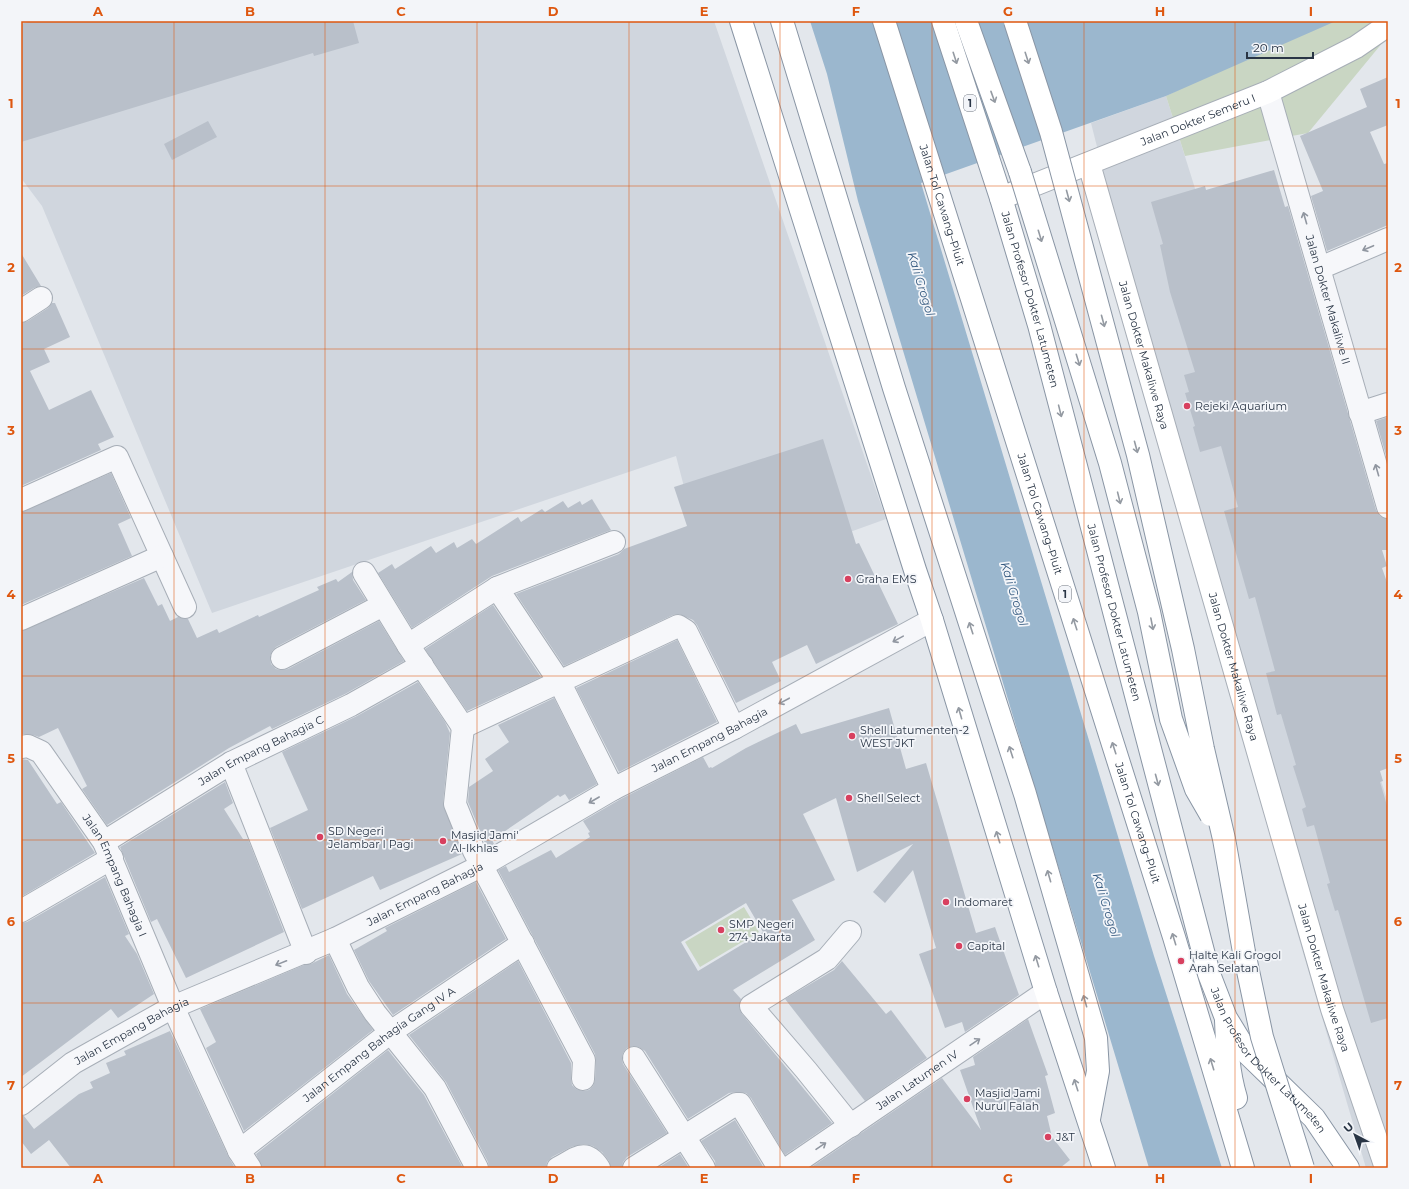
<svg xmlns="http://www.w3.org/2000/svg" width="1409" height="1189" font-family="Montserrat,sans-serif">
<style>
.built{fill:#d0d6de}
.green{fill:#c9d6c3}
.water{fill:#9bb7ce}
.building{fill:#b9c0ca;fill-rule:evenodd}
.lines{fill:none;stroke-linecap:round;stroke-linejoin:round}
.street-casing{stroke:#a7aeb7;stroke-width:24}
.secondary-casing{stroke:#a7aeb7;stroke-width:24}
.highway-casing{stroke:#8995a4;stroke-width:24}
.street{stroke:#f6f7fa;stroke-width:22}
.secondary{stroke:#fff;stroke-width:22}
.highway{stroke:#fff;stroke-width:22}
.highway-bridge-casing{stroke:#8995a4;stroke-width:24;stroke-linecap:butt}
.highway-bridge{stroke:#fff;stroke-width:22}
.oneway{stroke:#949aa2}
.oneway2{stroke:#9096a0}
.grid{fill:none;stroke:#de570f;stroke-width:1;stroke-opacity:0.55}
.poi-dot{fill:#d8405f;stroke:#f3f5f9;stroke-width:1.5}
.labels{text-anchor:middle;stroke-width:3.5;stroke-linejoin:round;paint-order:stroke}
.shield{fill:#f3f5f9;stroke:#666f7b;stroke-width:1}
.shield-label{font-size:10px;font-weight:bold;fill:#293545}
.street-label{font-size:11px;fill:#293545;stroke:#f3f5f9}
.poi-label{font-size:11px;fill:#293545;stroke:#f3f5f9;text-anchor:start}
.water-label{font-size:12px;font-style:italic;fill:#30567d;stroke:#f3f5f9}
.neatline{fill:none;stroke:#de570f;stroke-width:1.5}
.grid-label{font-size:13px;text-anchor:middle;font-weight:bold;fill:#de570f}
</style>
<rect width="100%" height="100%" fill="#e3e7ec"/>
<path class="built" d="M21,21h693l172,498 -177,64 -33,-127 -464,157 -170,-407 -21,-28z
M1166,96l222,707v365h-22l-83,-284 -192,-761z"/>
<path class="green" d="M1316,21h72v15l-80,97 -123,23 -19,-60z
M744,907l15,25 -59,35 -15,-25z"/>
<path class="water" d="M810,21h526l-170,75 -245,87 233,773 68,212h-73l-291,-967 -31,-127z"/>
<path class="building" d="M32,21h321l6,22 -45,13 -1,-3 -292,89v-118z
M1388,77v48l-18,7 14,32 4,-1v62l-61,26 -16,-55 12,-5 -23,-55 67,-29 -7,-18z
M208,121l9,16 -45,23 -8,-16z
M1274,170l11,37 3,-1 88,304 4,6 8,3v31h-6l5,16 -5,2 6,17v183l-8,3 3,10 -3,1 8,27v209l-17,5 -33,-113 -3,1 -8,-27 3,-1 -16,-58 -7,2 -5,-18 4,-2 -13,-41 3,-1 -15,-51 -4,1 -11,-42 9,-2 -20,-74 -6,2 -25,-88 14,-4 -17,-61 -21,6 -7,-25 2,-1 -10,-33 4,-1 -5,-17 11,-3 -25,-80 -10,-47 3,-1 -12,-42 54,-16 1,4z
M21,253l20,33 -7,2 -13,8z
M52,303h3l15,34 -26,12 6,13 -20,9 19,39 42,-20 23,47 -16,7 3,6 -80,36v-163l7,-2 20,-13z
M1388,417v45l-12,-41z
M823,439l33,105 3,-1 39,81 -82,40 -9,-19 -35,17 9,19 -45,22 -39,-78 -4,-5 -14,-6 -6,1 -109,51 -48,-72 103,-40 5,-5 63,-23 -13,-39z
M111,473l20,45 -13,6 14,32 -111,49v-93z
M592,499l19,31 -119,46 -80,52 -34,-55 14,-9 3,5 36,-23 5,7 18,-11 3,6 15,-9 4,5 42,-27 3,5 21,-13 3,3 18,-11 5,7 12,-7 2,4z
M352,572l1,8 13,20 -90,47 -4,4 -2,6 1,7 5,5 5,1 7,-1 91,-48 25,40 -59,33 -73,35 -2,-3 -41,22 -122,77 -25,-36 5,-3 -29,-58 -19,9 -6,-2 -12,-1v-103l123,-53 14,28 4,-2 8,17 8,-4 10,2 9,19 20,-9 2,4 39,-18 1,2 60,-27 -2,-3 19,-8 2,3z
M493,605l48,72 -74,34 -42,-62z
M677,640l40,82 -98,50 -43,-84z
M418,682l27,40 5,11 -7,70 19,51 -82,36 -7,-14 -71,33 -32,-81 38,-18 -26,-58 75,-36z
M554,698l43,86 -28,16 -4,-6 -5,3 -2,-2 -66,45 2,4 -7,4 -19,-46 1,-15 24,-16 -8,-12 24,-17 -11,-17z
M889,708l17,61 20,-6 50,170 19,-6 24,68 -54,37 -3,-10 -17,6 -26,-74 17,-6 -23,-78 -28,33 -12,-11 40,-48 -56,28 -21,-74 -33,16 32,66 -43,20 23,40 -82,50 8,9 -2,8 3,7 90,109 -47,32 -34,-57 -5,-5 -10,-1 -7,1 -41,26 -43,-68 -6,-4 -6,-1 -6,2 -4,5 -1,6 1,5 44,69 -40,24 -4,5 -1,6h-11l-2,-7 -7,-9 -9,-6 -9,-2 -13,3 -19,10 -5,5 -1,6h-57l-1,-6 -42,-80 -37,-47 109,-74 53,102v16l1,6 4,4 7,2 6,-1 4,-4 2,-6 1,-19 -1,-7 -97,-184 8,-4 3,6 42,-22 5,8 34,-21 -2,-4 2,-1 -7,-11 36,-21 84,-43 6,11 2,-1 1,1 34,-20 50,-24 5,10zM746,903l17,29 -65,39 -17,-29z
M21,759l7,1 29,44 4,-2 34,51 -74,44z
M225,782l8,21 -9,6 19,30h5l36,93 -98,46 -29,-59 -6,3 -31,-75z
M105,877l24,57 -4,2 12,18 17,40 -36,24 -7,-9 -90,68v-154l6,-1z
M476,882l30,57 -113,76 -24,-34 -15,-31 33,-19 -2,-3z
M329,955l18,39 26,36 -129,101 -38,-83 10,-6 -16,-33 104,-44 7,-1z
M842,961l44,53 5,-4 36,48 -62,43 -80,-102 49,-29z
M1028,1019l20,56 -3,1 10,37 -8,3 5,21 18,23 -10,8h-250l132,-90 39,52 -21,-60 15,-5 -2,-8z
M170,1031l58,125 7,12h-164l-22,-28 -18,14 -10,-13v-25h3l10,13 45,-35 14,-6 -3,-6 20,-9 -4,-10 20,-8 -2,-4z
M388,1050l36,45 39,73h-201l-6,-14z
M735,1120l29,48h-48l-1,-7 -14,-20z
M680,1154l9,14h-31z"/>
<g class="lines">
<defs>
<g id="street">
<path id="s1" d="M1268,92l120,415"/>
<path d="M1320,268l68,-29"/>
<path d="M21,311l20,-13"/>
<path d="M1360,413l28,-9"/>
<path d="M21,500l96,-43 68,150"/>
<path d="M364,573l44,72 55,82"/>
<path d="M497,588l62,93 54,108"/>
<path d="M21,619l141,-63"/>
<path d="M408,645l89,-57 117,-46"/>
<path d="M282,658l101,-53"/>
<path d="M463,727l-8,77 19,47 110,209 -1,19"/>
<path d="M463,727l215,-101 8,5 48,97"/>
<path id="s2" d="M21,747l7,-1 13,6 63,90 69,165 66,144 11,17"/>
<path d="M231,763l75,190"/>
<path id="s3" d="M104,842l127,-79 120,-58 71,-40"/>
<path d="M21,911l91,-53"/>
<path d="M850,932l-23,27 -76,47 55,64 45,56"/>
<path d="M335,939l23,48 17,26 60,75 42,80"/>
<path d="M634,1058l70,110"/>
<path id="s4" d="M21,1104l52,-41 100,-56 162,-68 148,-74 130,-76 121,-61 198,-108"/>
<path id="s5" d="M239,1151l153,-120 131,-88"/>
<path d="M558,1168c18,-9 27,-21 41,0"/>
<path d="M634,1168l102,-64h4l39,64"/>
<path id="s6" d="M788,1168l258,-176"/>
</g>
<g id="secondary">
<path id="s7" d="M1089,164l243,845 54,159"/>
<path id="s8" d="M1001,198l267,-106 88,-45 32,-22"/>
</g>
<g id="highway">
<path d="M741,21l174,549 17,50 114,372 58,176"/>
<path d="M782,21l112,367 131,406 71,244 2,33 -9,48"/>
<path id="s9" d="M884,21l290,916 69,231"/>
<path id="s10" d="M943,21l58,177 38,127 170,649 17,44 22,36 66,64 34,50"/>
<path d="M966,21l54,151"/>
<path d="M1226,1020c1,26 2,52 10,78"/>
</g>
</defs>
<use href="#street" class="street-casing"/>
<use href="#secondary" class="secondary-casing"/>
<use href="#highway" class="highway-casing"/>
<use href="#street" class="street"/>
<use href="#secondary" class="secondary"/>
<use href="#highway" class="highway"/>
<defs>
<path id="highway-bridge" d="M1015,21l36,111 87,323 45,194 20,100 21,90 20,113 18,85 41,131
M1020,172l90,291 39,149 22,107 25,70 15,26"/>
</defs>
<use href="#highway-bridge" class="highway-bridge-casing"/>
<use href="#highway-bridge" class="highway-bridge"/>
</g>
<defs><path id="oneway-shaft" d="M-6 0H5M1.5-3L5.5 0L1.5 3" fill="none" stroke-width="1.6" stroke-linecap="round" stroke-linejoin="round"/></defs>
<g class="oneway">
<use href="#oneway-shaft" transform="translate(955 58) rotate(72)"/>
<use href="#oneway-shaft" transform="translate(1027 58) rotate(72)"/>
<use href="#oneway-shaft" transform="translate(993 97) rotate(70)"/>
<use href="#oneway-shaft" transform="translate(1068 196) rotate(75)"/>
<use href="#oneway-shaft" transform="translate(1040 236) rotate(73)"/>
<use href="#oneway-shaft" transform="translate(1103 321) rotate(75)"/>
<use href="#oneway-shaft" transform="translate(1078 360) rotate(73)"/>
<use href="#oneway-shaft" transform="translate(1060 411) rotate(76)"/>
<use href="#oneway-shaft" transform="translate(1136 447) rotate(75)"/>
<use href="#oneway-shaft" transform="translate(1119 498) rotate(76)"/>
<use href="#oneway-shaft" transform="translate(1075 624) rotate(-108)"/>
<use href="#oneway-shaft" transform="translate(1152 624) rotate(79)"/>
<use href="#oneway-shaft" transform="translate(971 628) rotate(-108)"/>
<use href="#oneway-shaft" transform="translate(960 713) rotate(-106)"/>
<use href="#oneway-shaft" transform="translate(1114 748) rotate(-108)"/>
<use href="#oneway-shaft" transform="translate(1011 752) rotate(-108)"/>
<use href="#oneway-shaft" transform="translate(1157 780) rotate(75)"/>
<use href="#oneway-shaft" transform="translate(998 837) rotate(-107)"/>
<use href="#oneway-shaft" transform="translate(1049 876) rotate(-106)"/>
<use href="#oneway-shaft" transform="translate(1174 939) rotate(-107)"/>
<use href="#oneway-shaft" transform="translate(1037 961) rotate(-107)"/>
<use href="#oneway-shaft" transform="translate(1085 1001) rotate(-106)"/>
<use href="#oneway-shaft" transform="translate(1212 1064) rotate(-107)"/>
<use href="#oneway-shaft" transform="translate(1076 1085) rotate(-108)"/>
</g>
<g class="oneway2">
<use href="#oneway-shaft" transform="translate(1305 218) rotate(-106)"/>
<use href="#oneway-shaft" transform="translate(1368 248) rotate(157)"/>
<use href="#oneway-shaft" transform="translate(1377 470) rotate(-106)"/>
<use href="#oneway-shaft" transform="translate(898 639) rotate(151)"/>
<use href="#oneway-shaft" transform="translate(784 701) rotate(152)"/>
<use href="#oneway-shaft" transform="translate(594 800) rotate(150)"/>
<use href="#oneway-shaft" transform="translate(281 963) rotate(158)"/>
<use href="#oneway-shaft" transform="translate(975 1042) rotate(-34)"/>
<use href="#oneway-shaft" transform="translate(821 1146) rotate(-34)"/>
</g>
<path class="grid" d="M174,21v1147M325,21v1147M477,21v1147M629,21v1147M780,21v1147M932,21v1147M1084,21v1147M1235,21v1147M21,186h1367M21,349h1367M21,513h1367M21,676h1367M21,840h1367M21,1003h1367"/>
<g class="poi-dot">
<circle cx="1187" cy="406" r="4"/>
<circle cx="848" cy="579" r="4"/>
<circle cx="852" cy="736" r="4"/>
<circle cx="849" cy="798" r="4"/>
<circle cx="320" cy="837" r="4"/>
<circle cx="443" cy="841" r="4"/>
<circle cx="946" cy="902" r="4"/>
<circle cx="721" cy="930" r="4"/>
<circle cx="959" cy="946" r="4"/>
<circle cx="1181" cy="961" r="4"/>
<circle cx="967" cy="1099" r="4"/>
<circle cx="1048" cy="1137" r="4"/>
</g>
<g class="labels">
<g class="shield">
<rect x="964" y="95" width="12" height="16" rx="3"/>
<rect x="1059" y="586" width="12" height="16" rx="3"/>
</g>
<g class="shield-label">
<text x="970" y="107">1</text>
<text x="1065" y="598">1</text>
</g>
<g class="street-label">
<text dy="4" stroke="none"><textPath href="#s8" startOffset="212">Jalan Dokter Semeru I</textPath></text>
<text dy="4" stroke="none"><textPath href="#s9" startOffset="193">Jalan Tol Cawang–Pluit</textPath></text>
<text dy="4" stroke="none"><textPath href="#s10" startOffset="292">Jalan Profesor Dokter Latumeten</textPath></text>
<text dy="4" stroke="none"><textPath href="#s1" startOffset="216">Jalan Dokter Makaliwe II</textPath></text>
<text dy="4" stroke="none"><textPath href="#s7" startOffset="199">Jalan Dokter Makaliwe Raya</textPath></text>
<text dy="4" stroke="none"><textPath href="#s9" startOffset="517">Jalan Tol Cawang–Pluit</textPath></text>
<text dy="4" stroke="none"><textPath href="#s10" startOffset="616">Jalan Profesor Dokter Latumeten</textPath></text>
<text dy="4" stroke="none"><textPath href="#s7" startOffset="523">Jalan Dokter Makaliwe Raya</textPath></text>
<text dy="4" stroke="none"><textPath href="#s4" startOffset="781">Jalan Empang Bahagia</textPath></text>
<text dy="4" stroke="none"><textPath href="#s3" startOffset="182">Jalan Empang Bahagia C</textPath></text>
<text dy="4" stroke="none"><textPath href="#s9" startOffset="841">Jalan Tol Cawang–Pluit</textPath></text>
<text dy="4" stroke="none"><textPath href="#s2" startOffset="166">Jalan Empang Bahagia I</textPath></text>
<text dy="4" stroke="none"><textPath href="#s4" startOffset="457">Jalan Empang Bahagia</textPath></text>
<text dy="4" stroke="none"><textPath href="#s7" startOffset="847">Jalan Dokter Makaliwe Raya</textPath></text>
<text dy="4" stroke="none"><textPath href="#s4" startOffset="133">Jalan Empang Bahagia</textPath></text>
<text dy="4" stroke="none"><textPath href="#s5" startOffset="176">Jalan Empang Bahagia Gang IV A</textPath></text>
<text dy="4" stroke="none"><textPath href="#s10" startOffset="1096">Jalan Profesor Dokter Latumeten</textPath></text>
<text dy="4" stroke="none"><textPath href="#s6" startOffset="156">Jalan Latumen IV</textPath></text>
</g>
<g class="poi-label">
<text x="1195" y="410">Rejeki Aquarium</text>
<text x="856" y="583">Graha EMS</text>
<text x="860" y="734">Shell Latumenten-2<tspan x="860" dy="13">WEST JKT</tspan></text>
<text x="857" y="802">Shell Select</text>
<text x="328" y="835">SD Negeri<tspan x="328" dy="13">Jelambar I Pagi</tspan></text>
<text x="451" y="839">Masjid Jami'<tspan x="451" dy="13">Al-Ikhlas</tspan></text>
<text x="954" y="906">Indomaret</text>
<text x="729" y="928">SMP Negeri<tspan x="729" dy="13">274 Jakarta</tspan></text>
<text x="967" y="950">Capital</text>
<text x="1189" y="959">Halte Kali Grogol<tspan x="1189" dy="13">Arah Selatan</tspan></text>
<text x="975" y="1097">Masjid Jami<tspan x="975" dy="13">Nurul Falah</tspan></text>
<text x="1056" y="1141">J&amp;T</text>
</g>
<g class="water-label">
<text transform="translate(921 284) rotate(73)" y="4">Kali Grogol</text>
<text transform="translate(1014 594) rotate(73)" y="4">Kali Grogol</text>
<text transform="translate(1106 905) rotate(73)" y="4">Kali Grogol</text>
</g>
</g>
<rect width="1409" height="1189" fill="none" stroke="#f3f5f9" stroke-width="44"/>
<g transform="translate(1355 1135) rotate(319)" stroke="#f3f5f9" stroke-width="3" paint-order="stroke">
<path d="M0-3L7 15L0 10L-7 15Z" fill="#293545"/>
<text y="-6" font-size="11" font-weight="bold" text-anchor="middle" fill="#293545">U</text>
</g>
<path d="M1247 52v6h66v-6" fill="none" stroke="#293545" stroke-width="2"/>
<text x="1253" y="52" font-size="12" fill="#293545" stroke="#f3f5f9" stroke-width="3" paint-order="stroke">20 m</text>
<rect x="22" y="22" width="1365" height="1145" class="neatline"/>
<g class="grid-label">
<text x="98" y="16">A</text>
<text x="250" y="16">B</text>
<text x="401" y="16">C</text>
<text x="553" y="16">D</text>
<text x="704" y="16">E</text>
<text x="856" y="16">F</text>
<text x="1008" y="16">G</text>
<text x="1160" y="16">H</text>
<text x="1311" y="16">I</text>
<text x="11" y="108">1</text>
<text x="1398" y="108">1</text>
<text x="11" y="272">2</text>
<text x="1398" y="272">2</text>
<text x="11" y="435">3</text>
<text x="1398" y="435">3</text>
<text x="11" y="599">4</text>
<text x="1398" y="599">4</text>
<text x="11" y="763">5</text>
<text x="1398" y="763">5</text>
<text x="11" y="926">6</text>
<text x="1398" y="926">6</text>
<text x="11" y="1090">7</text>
<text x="1398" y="1090">7</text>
<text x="98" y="1183">A</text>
<text x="250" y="1183">B</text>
<text x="401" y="1183">C</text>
<text x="553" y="1183">D</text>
<text x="704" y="1183">E</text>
<text x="856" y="1183">F</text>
<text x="1008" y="1183">G</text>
<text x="1160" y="1183">H</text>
<text x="1311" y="1183">I</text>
</g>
</svg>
